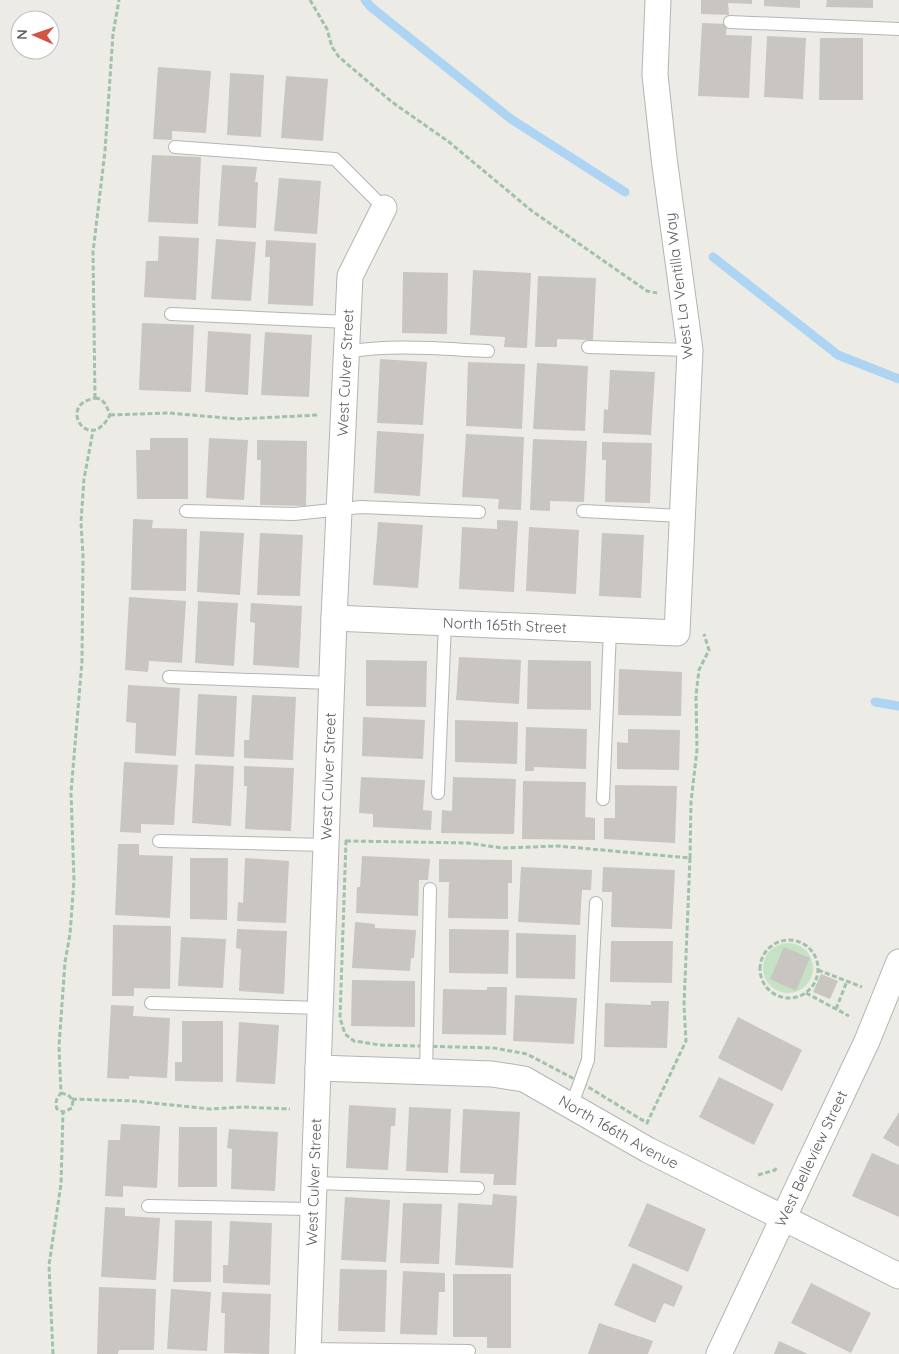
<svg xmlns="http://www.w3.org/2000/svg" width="899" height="1354" font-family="Quicksand,sans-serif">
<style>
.green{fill:#c5e2c5}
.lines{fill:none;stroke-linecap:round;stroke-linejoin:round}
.stream{stroke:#aed4f4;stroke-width:9}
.building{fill:#c9c6c1}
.lane-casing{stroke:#b2b5b8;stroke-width:14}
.street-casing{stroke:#b2b5b8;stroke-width:27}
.path{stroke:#9ec2aa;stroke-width:3;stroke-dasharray:5 2.5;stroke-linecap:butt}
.lane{stroke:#fff;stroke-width:12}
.street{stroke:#fff;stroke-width:25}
.labels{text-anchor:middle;stroke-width:4.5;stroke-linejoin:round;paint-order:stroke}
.street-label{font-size:15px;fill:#5d6063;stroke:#fff}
</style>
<rect width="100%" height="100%" fill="#edebe5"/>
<path class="green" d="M763 968a25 25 0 1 1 50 0a25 25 0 1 1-50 0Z"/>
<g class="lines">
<path class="stream" d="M365,0l6,7 140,112 114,73
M713,257l125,98 61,24
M875,702l24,4"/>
</g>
<path class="building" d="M701,0h51v4l-24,-1 1,12 -28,-1z
M764,0h36v8l-36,-2z
M827,0h46v8l-47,-1z
M702,23l25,1 -1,11 26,1 -3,62 -51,-2z
M767,36l39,2 -3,61 -39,-2z
M820,38h43v62h-44z
M158,67l53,4 -5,62 -34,-2v9l-19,-1z
M230,73l34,2 -3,62 -34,-2z
M286,76l42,3 -5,62 -42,-3z
M152,155l49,2 -3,67 -50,-2z
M222,165l35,2 -2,15h3l-2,46 -38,-2z
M279,178l42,3 -4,53 -43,-3z
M159,236l40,2 -3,62 -52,-3 2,-36h12z
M216,239l40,3 -5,59 -40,-2z
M266,240l50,3 -3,63 -45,-2 2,-47h-5z
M473,270l58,3 -4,75 -23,-1 1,-10 -35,-2z
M403,272l45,1 -1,61 -45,-1z
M538,276l58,2 -3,62 -36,-1v8h-22z
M142,323l52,2 -3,67 -52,-2z
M208,331l43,3 -3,61 -43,-3z
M265,332l47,3 -3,62 -48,-2z
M380,359l47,3 -4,63 -46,-2z
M468,362l57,2 -3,65 -56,-3z
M537,363l51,3 -3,65 -52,-2z
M610,370l45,2 -4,63 -48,-2 1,-24 4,1z
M377,431l47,3 -4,62 -46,-3z
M466,434l58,3 -3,73 -23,-1 1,-10 -37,-2z
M150,438h38v61h-51l-1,-49h14z
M209,438l39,2 -4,60 -38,-2z
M533,439l54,2 -3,61 -34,-1v10l-20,-1z
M257,440l50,1 -1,65 -46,-1 1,-45h-4z
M602,442l50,1 -2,60 -45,-1 1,-42h-4z
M133,519l20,1 -1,8 35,1 -1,62 -55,-1z
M497,520l21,1 -4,71 -55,-3 3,-62 35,2z
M378,522l45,3 -5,63 -45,-3z
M529,527l50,3 -3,64 -50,-3z
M200,531l44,2 -4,62 -43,-3z
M260,533l43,2 -3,61 -43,-1z
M602,533l42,2 -3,63 -42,-2z
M129,597l57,4 -4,62 -33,-2 -1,11 -23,-2z
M198,601l40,2 -4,63 -39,-3z
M251,603l51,3 -3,62 -46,-3 2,-42 -5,-1z
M459,657l62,3 -2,44 -63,-4z
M366,660l61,1 -1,46 -60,-1z
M528,660l63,1v49l-64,-1z
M619,669l63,3 -1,44 -63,-1z
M128,685l52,3 -4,68 -41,-3 1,-30 -10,-1z
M198,694l39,2 -3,61 -39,-2z
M252,695l44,2 -3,63 -49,-2v-18h5z
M363,717l62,3 -2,39 -61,-3z
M455,720l63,2 -1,42 -62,-2z
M526,727l61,2 -1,40 -52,-2v4h-9z
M628,729l52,1 -1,40 -62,-1v-27l11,1z
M124,762l54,3 -4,60 -33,-1v9l-21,-1z
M195,764l39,2 -3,60 -39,-3z
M244,766l50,2 -3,63 -46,-2 2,-43h-3z
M361,777l64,3 -2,30 9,1 -1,19 -58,-3v-13l-14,-1z
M453,777l63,2 -2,55 -73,-1 1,-23 10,1z
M523,781l63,1 -1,35 10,1v22l-73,-1z
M615,785l62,1 -2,57 -71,-4v-21h11z
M118,844h21v11l34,1 -3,62 -55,-3z
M362,856l68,3 -2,21h-9l-1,36 -62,-3 1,-26h3z
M190,858h38l-1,62 -37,-1z
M245,858l44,3 -3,62 -49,-2 1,-19 5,1z
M439,859l73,1v23h-4v36l-60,-1 1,-36h-10z
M521,867l71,3 -1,20h-9l-2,35 -62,-3z
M603,867l72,3 -3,59 -61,-2 1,-35h-10z
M355,922l20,2v4l41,2 -2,28h-3l-1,13 -58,-3z
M113,925l58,1 -1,63 -36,-1v8h-22z
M237,929l50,2 -3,63 -45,-3 2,-42 -5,-1z
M449,929l60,1 -1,44 -59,-1z
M516,933l60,2 -1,44 -59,-1z
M181,937l45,2 -3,49 -45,-2z
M611,941h62l-1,42 -62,-1z
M784,947l26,11 -14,33 -26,-12z
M821,974l17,7 -8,18 -17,-7z
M352,980l63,1v46l-64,-1z
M487,987h20l-1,48 -64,-1 1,-45 44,1z
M515,995l62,3 -3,46 -61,-3z
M651,1001h18l-2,47 -63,-1 1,-44 46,2z
M111,1005l23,1 -1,10 37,2 -3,60 -38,-2v3l-22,-1z
M738,1017l64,33 -20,41 -64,-33z
M182,1021h41v61l-48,-1v-19h7z
M239,1022l40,3 -4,59 -39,-2z
M719,1077l55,27 -20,41 -55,-28z
M349,1105l47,3 -1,18h-4l-3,44 -42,-2z
M409,1107l42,2 -3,64 -42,-2z
M463,1109l57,3 -4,73h-23l1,-11 -34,-1z
M899,1112v35l-16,-9z
M121,1124l39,2 -3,62 -34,-2v11l-18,-1 3,-56h12z
M179,1127h38v60h-39z
M229,1129l49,3 -3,59 -44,-2 1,-40 -5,-1z
M872,1153l27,12v52l-47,-21z
M493,1194l24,2 -4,72 -58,-3 3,-62 34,2z
M345,1197l45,3 -4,62 -45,-2z
M403,1203l39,1 -3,60 -39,-1z
M647,1203l59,26 -18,43 -60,-26z
M105,1207l20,1v8l35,2 -4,62 -55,-3z
M175,1220l37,1 -1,61h-38z
M230,1221l42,2 -2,62 -47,-2v-18h5z
M633,1263l50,23 -9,21 -10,-4 -9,20 -41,-18z
M340,1269l47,1 -2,62 -47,-1z
M403,1271l42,2v19h-6l-2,43 -37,-1z
M453,1274h58v74h-24v-11h-34z
M811,1283l60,30 -20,40 -60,-30z
M99,1287l57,2 -2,61h-35l-1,4h-21z
M171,1289l40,3 -4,59 -40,-2z
M222,1292l49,2 -2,60 -45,-1 1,-40h-4z
M599,1323l54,18 -5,13h-60z
M779,1341l29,13h-34z"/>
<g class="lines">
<defs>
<path id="lane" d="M730,22l169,7
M175,147l160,12 49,49
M171,314l177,8
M588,347l102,3
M346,352c47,-8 95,-3 142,-1
M186,511l108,3 67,-7 118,5
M583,511l99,5
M169,677l163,6
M438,793l7,-170
M603,799l7,-169
M159,841l167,4
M151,1003l170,5
M426,1072l4,-183
M571,1107l17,-47 8,-157
M314,1183l164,5
M148,1206l164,3
M308,1349l161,2"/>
<g id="street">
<path id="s1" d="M334,618l343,15 13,-283 -26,-192 -9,-83 3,-75"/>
<path id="s2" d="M318,1068l174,6 32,5 124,71 251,126"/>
<path id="s3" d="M308,1354l26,-736 16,-342 34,-68"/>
<path id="s4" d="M719,1354l148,-313 32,-79"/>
</g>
</defs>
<use href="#lane" class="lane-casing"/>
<use href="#street" class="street-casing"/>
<path class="path" d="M310,0l17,29 5,18 7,10 53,45 57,40 83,69 115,80 10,2
M95,398l-2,-146 12,-101 8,-117 6,-34
M95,398c9,0 12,9 15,17 -19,36 -46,-1 -26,-13 3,-2 8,-3 11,-4z
M110,415l59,-2 68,6 81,-4
M346,841l122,2 34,5 56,-2 132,12 -6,147 2,36 -39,82 -67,-41 -53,-28 -33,-6 -114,-3 -26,-4 -9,-7 -5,-16z
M690,858l1,-56 6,-52 -1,-55 3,-25 10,-20 -5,-16
M760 969a29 29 0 1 1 58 0a29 29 0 1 1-58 0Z
M818,970l44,17
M806,993l43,23
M836,1009l11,-28
M61,1093l7,2 5,5 -1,8 -9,4 -6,-3c-2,-7 -1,-10 4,-16l-2,-47 6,-84 5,-28 4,-54 -3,-87 11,-132 1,-105 -2,-34 3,-43 9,-48
M72,1099l62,2 76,8 33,-2 47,2
M758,1175l17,-5 2,-3
M53,1354l-4,-89 12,-81 2,-72"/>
<use href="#lane" class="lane"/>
<use href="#street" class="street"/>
</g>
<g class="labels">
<g class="street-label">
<text transform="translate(679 286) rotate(-97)" y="5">West La Ventilla Way</text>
<text dy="5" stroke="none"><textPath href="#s3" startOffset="982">West Culver Street</textPath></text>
<text dy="5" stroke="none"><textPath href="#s1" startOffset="171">North 165th Street</textPath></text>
<text dy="5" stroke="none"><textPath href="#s3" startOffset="578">West Culver Street</textPath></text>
<text dy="5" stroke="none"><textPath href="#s2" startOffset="315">North 166th Avenue</textPath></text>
<text dy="5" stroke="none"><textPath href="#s4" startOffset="216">West Belleview Street</textPath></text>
<text dy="5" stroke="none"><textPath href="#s3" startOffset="172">West Culver Street</textPath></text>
</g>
</g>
<g transform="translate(35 35) rotate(272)"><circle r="24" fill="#ffffff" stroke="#bebfc1"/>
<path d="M0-4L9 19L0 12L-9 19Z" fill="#d35345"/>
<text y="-8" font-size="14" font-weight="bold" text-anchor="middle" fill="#5d6063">N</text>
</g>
</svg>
